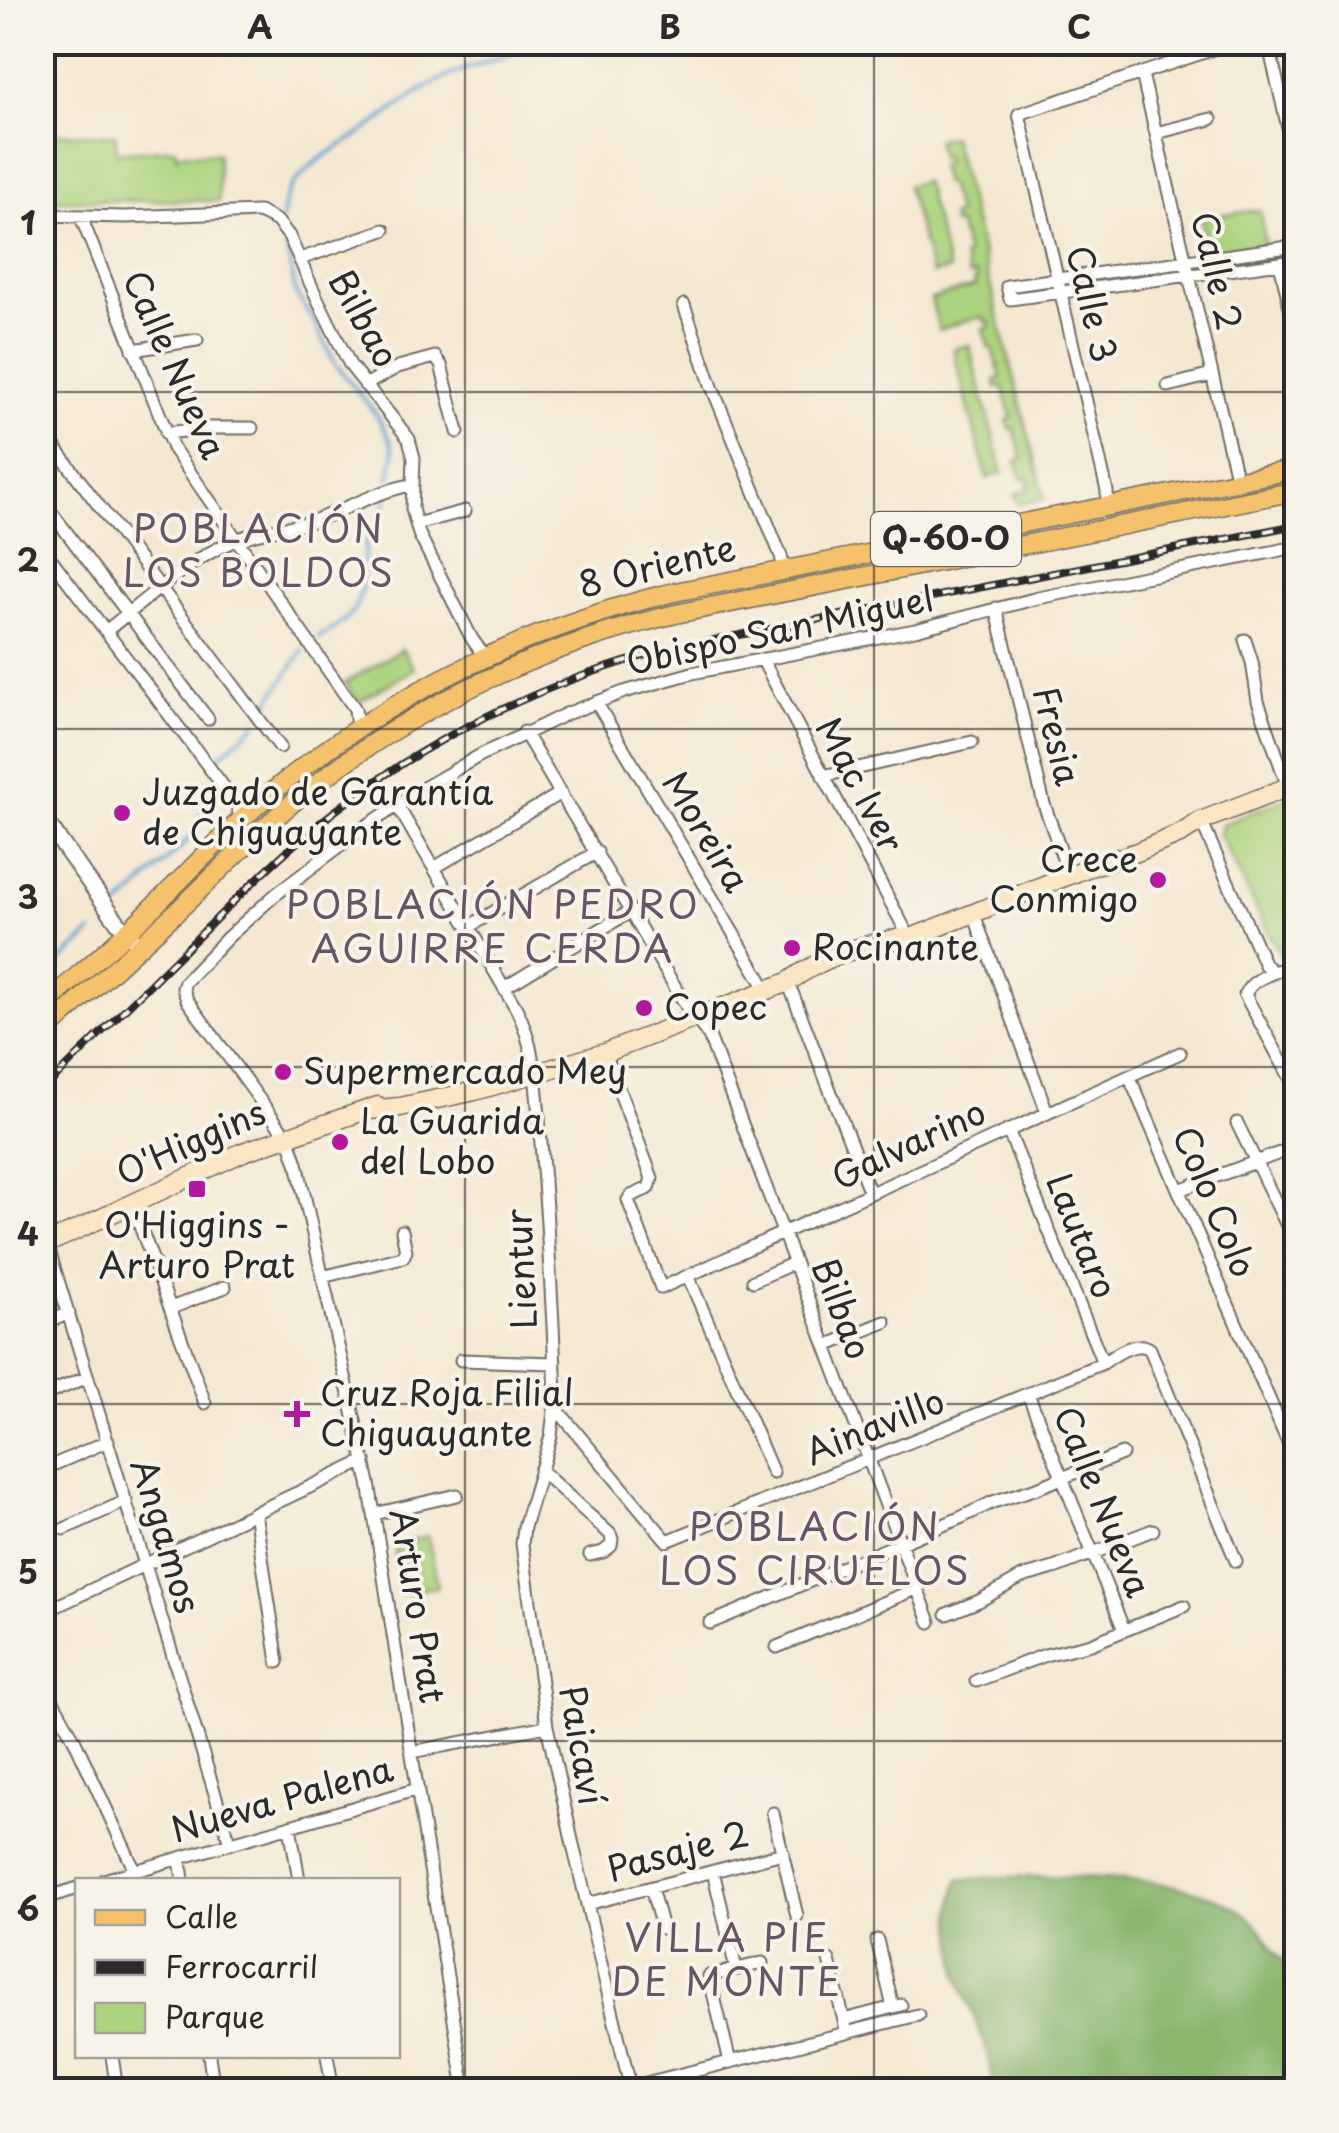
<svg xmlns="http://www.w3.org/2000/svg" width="1339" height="2133" font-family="'Playpen Sans',sans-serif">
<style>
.green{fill:#acd37e;stroke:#6c7f54;stroke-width:2.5}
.forest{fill:#89b56d;stroke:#5a704c;stroke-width:2.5}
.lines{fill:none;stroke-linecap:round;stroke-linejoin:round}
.stream{stroke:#5da2d2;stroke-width:4}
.minor-casing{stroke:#716d65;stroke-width:15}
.tertiary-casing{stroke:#716d65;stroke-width:19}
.secondary-casing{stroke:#716d65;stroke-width:21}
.primary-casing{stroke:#716d65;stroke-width:21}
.minor{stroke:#fff;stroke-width:11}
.tertiary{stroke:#fff;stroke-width:15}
.secondary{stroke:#fbe6c4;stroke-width:18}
.primary{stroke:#f5c16b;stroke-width:18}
.rail-casing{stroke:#2b2b2b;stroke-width:8}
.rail{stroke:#f7f3e8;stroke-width:4;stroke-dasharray:11;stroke-linecap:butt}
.grid{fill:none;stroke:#2b2b2b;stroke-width:2.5;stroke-opacity:0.55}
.poi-dot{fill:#b5179e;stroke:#f7f3e8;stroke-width:4}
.labels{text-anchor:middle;stroke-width:8;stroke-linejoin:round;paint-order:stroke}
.shield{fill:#f7f3e8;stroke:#686764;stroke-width:2.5}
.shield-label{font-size:32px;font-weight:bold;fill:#2b2b2b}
.street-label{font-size:35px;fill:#2b2b2b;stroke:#f7f3e8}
.poi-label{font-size:35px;fill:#2b2b2b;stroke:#f7f3e8;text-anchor:start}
.neighbourhood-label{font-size:38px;letter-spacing:2.5px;fill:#685465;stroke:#f7f3e8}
.neatline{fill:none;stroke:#2b2b2b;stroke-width:4}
.grid-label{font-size:32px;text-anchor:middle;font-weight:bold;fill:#2b2b2b}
</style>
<rect width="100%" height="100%" fill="#f7f3e8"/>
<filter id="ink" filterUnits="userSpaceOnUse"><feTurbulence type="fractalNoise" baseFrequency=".01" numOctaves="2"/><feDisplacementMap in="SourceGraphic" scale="20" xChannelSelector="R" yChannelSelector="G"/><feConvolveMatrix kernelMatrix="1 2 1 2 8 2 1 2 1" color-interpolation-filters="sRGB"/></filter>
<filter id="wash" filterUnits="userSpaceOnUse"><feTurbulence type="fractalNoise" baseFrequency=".0048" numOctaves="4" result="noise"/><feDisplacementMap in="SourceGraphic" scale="40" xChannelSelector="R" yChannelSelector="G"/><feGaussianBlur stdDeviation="2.25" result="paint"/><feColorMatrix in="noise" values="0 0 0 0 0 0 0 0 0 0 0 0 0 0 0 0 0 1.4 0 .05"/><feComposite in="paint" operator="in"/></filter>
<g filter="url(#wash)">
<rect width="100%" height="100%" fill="#f4e8d2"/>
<path class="green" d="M43,133l72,2 2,18 58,-5 2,10v-5l41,1 1,47 -176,-1z
M952,136l93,363 -27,4 -3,-9 13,-4 -1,-5 4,-2 -2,-5 -7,1 -5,-18 5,-2 -8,-31 -4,1 -3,-9 5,-2 -9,-31 -6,1 -2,-8 6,-2 -9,-30h-3l-6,-19 7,-2 -1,-6 -4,1 -2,-5 -15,3 -29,10 -8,-31 44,-13 -1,-5 3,-1 -1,-6 -7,2 -6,-20 4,-2 -9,-30 -5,1 -2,-9 6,-2 -9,-30h-4l-5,-19 7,-2 -2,-6 -4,1 -4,-18z
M924,181l25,89 -17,4 -25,-88z
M1260,210l5,34 -59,7 -5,-34z
M969,345l34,128 -16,5 -34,-129z
M1296,476v8l-189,35 4,-7z
M1091,516v3l-114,23 -43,12 -322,65 -109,40 34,-17 96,-33z
M402,649l12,20 -54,32 -4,-2 -11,-16z
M479,667l8,5 -120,66 1,-10z
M1296,794v161l-6,2 -10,-2 -61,-121 4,-10z
M428,1536l10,50 -37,8 -7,-50z"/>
<path class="forest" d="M997,1877c73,0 187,-6 248,37 17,12 21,27 33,42 5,5 13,10 18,14v120h-300l-11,-45 -27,-69 -6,-64 6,-32z"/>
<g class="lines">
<path class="stream" d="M282,221c1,-14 3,-26 12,-37 18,-24 43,-35 67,-51 30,-20 58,-45 92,-59 26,-11 55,-16 79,-32
M284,235l12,59 20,30 18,38 42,52 15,27 3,14 -4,24
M318,638c32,-18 44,-29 45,-67 1,-10 1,-21 4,-31 6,-17 17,-24 21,-43
M261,714l42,-64
M214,761l43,-38
M119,907l77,-75 13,-42
M42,979l50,-47"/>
</g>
</g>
<g filter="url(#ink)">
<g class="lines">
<defs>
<path id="minor" d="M1268,42l28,120
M1142,74l95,407
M1156,133l55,-14
M42,215l83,2 134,-5 18,9 12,15 28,62 33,67 59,74 5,19 -2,51 7,25 53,105 13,18
M81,217l92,231 182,261 2,20
M1296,246l-289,40 3,13 286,-38
M300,259l84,-29
M1280,263l16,71
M684,305l28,82 69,169 3,14
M133,350l64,-10
M365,385l33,-18 37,-10 6,8 17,67
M1168,386l44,-11
M42,427l15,23 223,297
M166,433l44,-5h42
M42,500l166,219
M1107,507v-16l-88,-377 216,-72
M416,524l49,-13
M42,547l194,256 5,17
M996,608l48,196 25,71
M106,631c37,-29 84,-72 127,-90 26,-11 56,-12 83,-21 32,-12 62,-29 95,-35
M1245,640l7,22 6,39 30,86
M762,659l147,278
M596,702l171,288
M524,732l163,275 22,29 221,586
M823,776l149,-34
M397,805l119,203c21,40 21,91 25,135 7,84 12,169 15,253l-5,40 -27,91 -2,17 25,182 26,119 58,245
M1201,821l64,144 7,6
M434,868l127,-75
M973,912l74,200
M468,927l129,-75
M1296,963c-16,8 -45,14 -51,32l51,93
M788,982l82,211
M504,988l127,-77
M605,1053l47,125 -3,10 -18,8 -3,4 33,88 519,-235
M1129,1076l167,385
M1237,1123l59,121
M1008,1130l95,233
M1179,1190l117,-43
M132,1204l73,199
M47,1244l183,599
M688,1276l85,197
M322,1277l81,-20 3,-6 -4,-20
M753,1281l41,-18
M171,1308l54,-21
M42,1325l27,-12
M826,1346l59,-24
M461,1360l94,3
M1028,1394l96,236
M42,1396l46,-19
M556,1408l111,133 436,-178c13,-9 34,-24 47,-14l86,212
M42,1466l2,3 64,-28
M540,1470l70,64 2,5 -1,7 -8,6 -13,3
M255,1512l23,150
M374,1514l83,-19
M64,1529l62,-28
M42,1613l323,-152
M947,1614l32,-13 43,-24 32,-9 99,-38
M710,1623l250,-105 33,-16 44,-14 85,-34
M777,1647l141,-59
M42,1681l32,58 61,132
M976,1681l69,-26 46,-11 93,-38
M412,1752l135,-26
M773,1813l24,103
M290,1826l9,54
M180,1858l3,22
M713,1871l23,98
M104,1880l314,-91
M651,1888l11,40
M42,1899l36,-11
M587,1904l196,-51
M877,1940l16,67
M829,1960l18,73
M844,2020l57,-15
M112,2056l5,34
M209,2056l5,34
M327,2056l6,34
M730,2062l-21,-86 53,-13
M630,2087l288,-72
M465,2090l-96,-607 -72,-320 -8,-23 -102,-140 -4,-12 2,-6 43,-45 47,-42 90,-68 57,-38 57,-33 87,-42 58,-22 68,-19 223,-43 123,-32 258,-51"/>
<path id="tertiary" d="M42,816l77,108 14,15"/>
<path id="secondary" d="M901,942l186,-74 50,-16 45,-19 19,-12 87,-34 8,-6
M369,1110l31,-3 75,-16 130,-38 183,-71c34,-25 79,-39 121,-45
M42,1246l201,-94 135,-46"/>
<path id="primary" d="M42,1007c36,-32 74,-63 108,-97 44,-43 85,-88 133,-127 113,-92 246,-155 387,-190l626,-124
M42,1035c49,-45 98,-89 146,-134 41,-39 79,-79 123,-113 108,-85 235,-144 369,-175l616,-122"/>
</defs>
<use href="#minor" class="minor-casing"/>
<use href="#tertiary" class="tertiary-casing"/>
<use href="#secondary" class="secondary-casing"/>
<use href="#primary" class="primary-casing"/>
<use href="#minor" class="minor"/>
<use href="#tertiary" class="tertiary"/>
<use href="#secondary" class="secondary"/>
<use href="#primary" class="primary"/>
<defs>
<path id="rail" d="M42,1091c51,-50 102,-101 153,-151 45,-45 89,-90 140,-129 99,-77 213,-130 334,-162l627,-124"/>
</defs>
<use href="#rail" class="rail-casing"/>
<use href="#rail" class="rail"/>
</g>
</g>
<path class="grid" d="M465,42v2048M874,42v2048M42,392h1254M42,729h1254M42,1067h1254M42,1404h1254M42,1741h1254"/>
<g class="poi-dot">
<circle cx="122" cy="813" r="10"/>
<circle cx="1158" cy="880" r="10"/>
<circle cx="792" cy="948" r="10"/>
<circle cx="644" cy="1008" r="10"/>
<circle cx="283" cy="1072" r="10"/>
<circle cx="340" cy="1142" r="10"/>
<rect x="187" y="1179" width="20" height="20" rx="5"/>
<path d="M292 1399h10v10h10v10h-10v10h-10v-10h-10v-10h10z"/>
</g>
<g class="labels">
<rect class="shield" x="871" y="512" width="150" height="54" rx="8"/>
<g class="shield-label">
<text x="946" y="550">Q-60-O</text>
</g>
<g class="street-label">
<text transform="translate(1216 271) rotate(77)" y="12">Calle 2</text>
<text transform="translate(1091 304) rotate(77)" y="12">Calle 3</text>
<text transform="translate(363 319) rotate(61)" y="12">Bilbao</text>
<text transform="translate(174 365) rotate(66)" y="12">Calle Nueva</text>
<text transform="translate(657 567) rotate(-14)" y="12">8 Oriente</text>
<text transform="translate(780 631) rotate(-12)" y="12">Obispo San Miguel</text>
<text transform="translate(1056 736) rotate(76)" y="12">Fresia</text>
<text transform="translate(859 785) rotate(62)" y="12">Mac Iver</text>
<text transform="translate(705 832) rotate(59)" y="12">Moreira</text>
<text transform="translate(191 1143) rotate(-24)" y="12">O'Higgins</text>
<text transform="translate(909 1145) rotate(-25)" y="12">Galvarino</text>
<text transform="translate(1214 1202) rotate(67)" y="12">Colo Colo</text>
<text transform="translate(1081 1236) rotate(68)" y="12">Lautaro</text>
<text transform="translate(522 1269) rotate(-93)" y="12">Lientur</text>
<text transform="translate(841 1309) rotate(69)" y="12">Bilbao</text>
<text transform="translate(875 1427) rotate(-22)" y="12">Ainavillo</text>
<text transform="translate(1102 1502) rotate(68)" y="12">Calle Nueva</text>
<text transform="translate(165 1536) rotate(73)" y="12">Angamos</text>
<text transform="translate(417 1606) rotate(81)" y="12">Arturo Prat</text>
<text transform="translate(581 1745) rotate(80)" y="12">Paicaví</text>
<text transform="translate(282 1800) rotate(-16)" y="12">Nueva Palena</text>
<text transform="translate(678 1852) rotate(-15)" y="12">Pasaje 2</text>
</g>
<g class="poi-label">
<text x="142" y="805">Juzgado de Garantía<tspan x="142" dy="40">de Chiguayante</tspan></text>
<text x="1138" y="872" text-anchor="end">Crece<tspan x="1138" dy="40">Conmigo</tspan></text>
<text x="812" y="960">Rocinante</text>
<text x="664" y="1020">Copec</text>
<text x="303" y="1084">Supermercado Mey</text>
<text x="360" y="1134">La Guarida<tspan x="360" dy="40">del Lobo</tspan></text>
<text x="197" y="1238" text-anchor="middle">O'Higgins -<tspan x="197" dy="40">Arturo Prat</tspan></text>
<text x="320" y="1406">Cruz Roja Filial<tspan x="320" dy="40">Chiguayante</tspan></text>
</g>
<g class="neighbourhood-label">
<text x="259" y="543">POBLACIÓN<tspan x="259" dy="44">LOS BOLDOS</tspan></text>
<text x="493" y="919">POBLACIÓN PEDRO<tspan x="493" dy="44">AGUIRRE CERDA</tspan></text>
<text x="815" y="1541">POBLACIÓN<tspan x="815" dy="44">LOS CIRUELOS</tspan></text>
<text x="727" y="1952">VILLA PIE<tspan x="727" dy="44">DE MONTE</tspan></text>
</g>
</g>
<rect width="1339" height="2133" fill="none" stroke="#f7f3e8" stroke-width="110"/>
<rect x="75" y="1878" width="325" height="180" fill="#f7f3e8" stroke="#a5a39c" stroke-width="2.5"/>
<rect x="95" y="1910" width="50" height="15" fill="#f5c16b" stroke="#a5a39c" stroke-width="2.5"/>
<text x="165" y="1928" font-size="30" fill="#2b2b2b">Calle</text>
<rect x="95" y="1960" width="50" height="15" fill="#2b2b2b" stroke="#a5a39c" stroke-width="2.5"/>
<text x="165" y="1978" font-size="30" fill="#2b2b2b">Ferrocarril</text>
<rect x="95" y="2003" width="50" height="30" fill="#acd37e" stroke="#a5a39c" stroke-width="2.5"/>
<text x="165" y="2028" font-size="30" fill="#2b2b2b">Parque</text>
<rect x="55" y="55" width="1229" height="2023" class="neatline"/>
<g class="grid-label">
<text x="260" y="39">A</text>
<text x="670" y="39">B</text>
<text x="1079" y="39">C</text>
<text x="28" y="235">1</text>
<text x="28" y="572">2</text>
<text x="28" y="909">3</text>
<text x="28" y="1246">4</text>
<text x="28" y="1584">5</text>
<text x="28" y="1921">6</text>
</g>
</svg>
